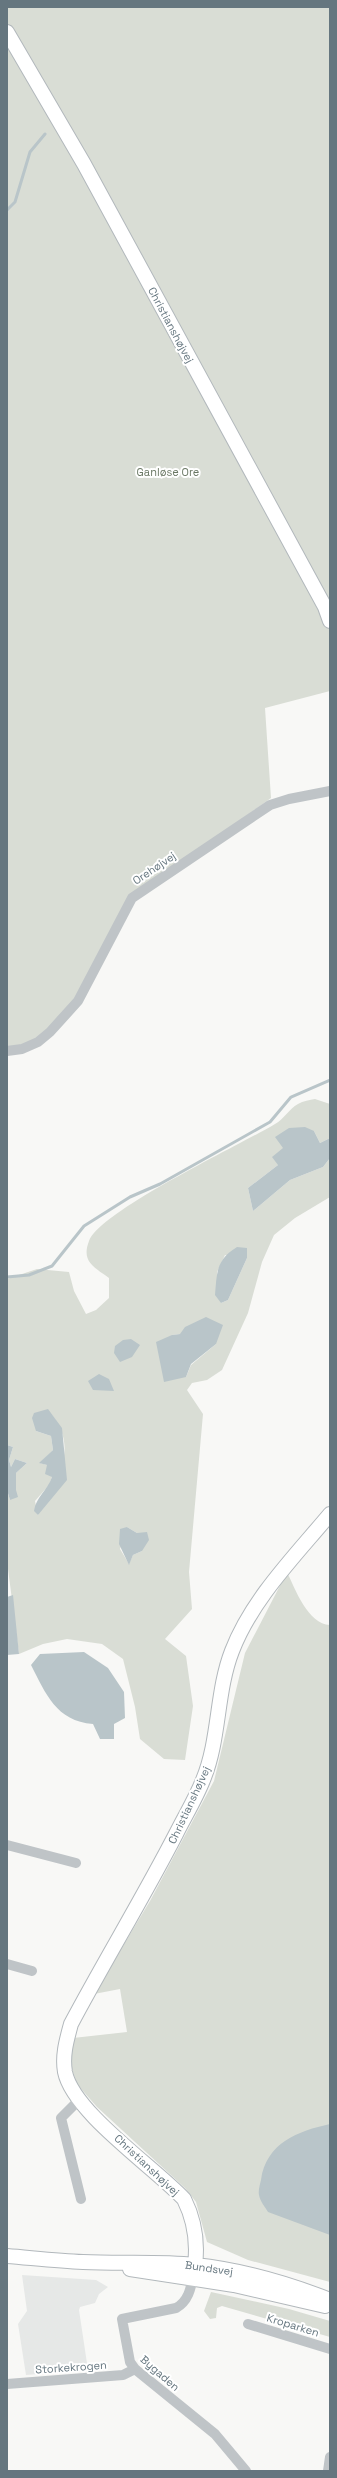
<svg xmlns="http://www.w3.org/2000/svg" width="337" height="2478" font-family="'Space Grotesk',sans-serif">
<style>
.built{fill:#e6e8e7}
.green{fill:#d9ddd5;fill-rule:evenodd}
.water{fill:#b9c5c9}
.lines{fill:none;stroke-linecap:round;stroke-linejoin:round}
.stream{stroke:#b9c5c9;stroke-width:3}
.secondary-casing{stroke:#b2b8bc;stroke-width:16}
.street{stroke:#bfc4c7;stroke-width:10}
.secondary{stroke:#fff;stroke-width:14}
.labels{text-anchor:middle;stroke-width:4;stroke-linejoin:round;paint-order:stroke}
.street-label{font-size:11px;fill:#65767f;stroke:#fff}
.park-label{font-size:11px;fill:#697763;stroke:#fff}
</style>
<rect width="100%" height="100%" fill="#f8f8f6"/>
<path class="built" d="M22,2275l74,5 12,7 -9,7 -4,9 -15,4 -1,3 9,60 -62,5 -8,-51 9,-13z"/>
<path class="green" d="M7,7h323v684l-65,17 6,90 -145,105 -51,97 -33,38 -22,9 -13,1z
M315,1099l15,5v34l-10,5 -6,-12 -30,17 -6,17 -30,23 5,23 37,-31 33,-13 7,-9v39l-35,21 -21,17 -12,27 -14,51 -26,57 -15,10 -15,3 -5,7 16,24 -14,158 3,37 -27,30 21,17 7,50 -8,54 -21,-1 -24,-20 -5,-32 -12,-48 -21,-15 -35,-5 -24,5 -24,10 -11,-85 -1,-79 3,10 6,-10v-17l11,-10 -12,-4 -4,8 -2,-7 4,-13 -6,-2v-166l30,-10 32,3 5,19 12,23 10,-4 13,-12v-20c-15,-11 -28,-16 -20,-37 11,-30 153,-97 186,-117 9,-5 14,-15 23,-20 5,-3 12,-4 17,-5zM225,1255l22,3 -19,42 -7,3 -4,-31zM180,1334l36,10 -25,21 -5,12 -14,-42zM52,1415c28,36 3,65 -14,100l-3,-14 14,-16 3,-8 -5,-12 -7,-2 13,-13 -2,-14 -15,-5zM127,1527l10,6 5,18 -9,4 -4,9 -9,-15z
M287,1572c8,17 21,52 43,53v657l-82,-22 -41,-18 -11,-40 -11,-14 -88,-81 -21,-24 -6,-22 3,-23 54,-6 -7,-43 -26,5 56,-93 64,-120 31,-128z
M211,2292l78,17 41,12v16l-108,-31 -5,2 -1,10 -6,1 -6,-8z"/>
<path class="water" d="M305,1127l9,4 6,12 10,-5v20l-7,9 -33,13 -37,31 -5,-23 30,-23 -6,-8 11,-9 -8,-11 14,-9z
M237,1247l10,1v10l-19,42 -7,3 -6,-8c2,-23 1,-35 22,-48z
M206,1317l17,8 -7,19 -25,20 -5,13 -22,5 -8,-40 16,-7 8,-1 5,-7z
M131,1339l9,6 -8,12 -12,5 -6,-9 1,-7 8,-6z
M99,1374l10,5 5,12 -21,-1 -5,-9z
M48,1409l14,19 5,52 -29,35 -4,-4c2,-14 13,-20 18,-34l-7,-3 2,-9 -8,-2 14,-13 -2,-14 -15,-5 -4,-13 2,-5z
M7,1445l6,2 -4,13 2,7 4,-8 12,4 -11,10v17l2,7 -8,3 -3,-10z
M127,1527l10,6 10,-1 2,8 -7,11 -9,4 -4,10 -10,-21 1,-15z
M13,1595l6,59 -12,1v-58z
M84,1652l24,16 16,24 1,26 -11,6v15h-14l-7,-15c-37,-3 -47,-30 -62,-59l9,-11z
M330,2124v111l-62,-23c-3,-5 -8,-11 -9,-17 -1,-4 1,-11 2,-15 5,-37 37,-49 69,-56z"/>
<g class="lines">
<path class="stream" d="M7,210l8,-8 15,-50 15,-18
M7,1277l22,-2 23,-9 32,-40 46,-29 30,-13 110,-62 21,-25 39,-17"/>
<defs>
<path id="secondary" d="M7,32l77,132 241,443 5,14
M7,2256c25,2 51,5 76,6 37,2 75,-1 112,3 47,5 92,18 135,35
M195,2265c3,-24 0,-44 -11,-66 -30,-32 -111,-87 -119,-127 -3,-17 2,-33 6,-48 34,-64 72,-126 105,-190 9,-18 20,-36 27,-54 17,-41 13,-88 29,-129 20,-52 63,-95 98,-137
M130,2269l104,16 91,21"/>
</defs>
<use href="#secondary" class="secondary-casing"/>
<path class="street" d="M7,1051l15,-2 16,-7 12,-10 28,-31 54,-103 138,-93 19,-6 41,-8
M7,1845l69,18
M7,1964l25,7
M79,2100l-18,18 20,81
M194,2273c-3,14 -5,28 -18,35l-54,11 8,43 5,7 80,65 31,37
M248,2324l82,25
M7,2384l116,-9 12,-6
M328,2471l2,-14"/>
<use href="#secondary" class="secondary"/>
</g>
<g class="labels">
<g class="street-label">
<text transform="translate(171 325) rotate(62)" y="4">Christianshøjvej</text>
<text transform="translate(154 868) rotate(-34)" y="4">Orehøjvej</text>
<text transform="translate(189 1805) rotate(-65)" y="4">Christianshøjvej</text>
<text transform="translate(147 2165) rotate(43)" y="4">Christianshøjvej</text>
<text transform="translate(209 2268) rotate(8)" y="4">Bundsvej</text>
<text transform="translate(293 2325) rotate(17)" y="4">Kroparken</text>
<text transform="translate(71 2367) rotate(-4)" y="4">Storkekrogen</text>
<text transform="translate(160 2373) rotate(41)" y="4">Bygaden</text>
</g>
<g class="park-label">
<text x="168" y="476">Ganløse Ore</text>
</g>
</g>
<rect width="337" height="2478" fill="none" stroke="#65767f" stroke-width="16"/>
</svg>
